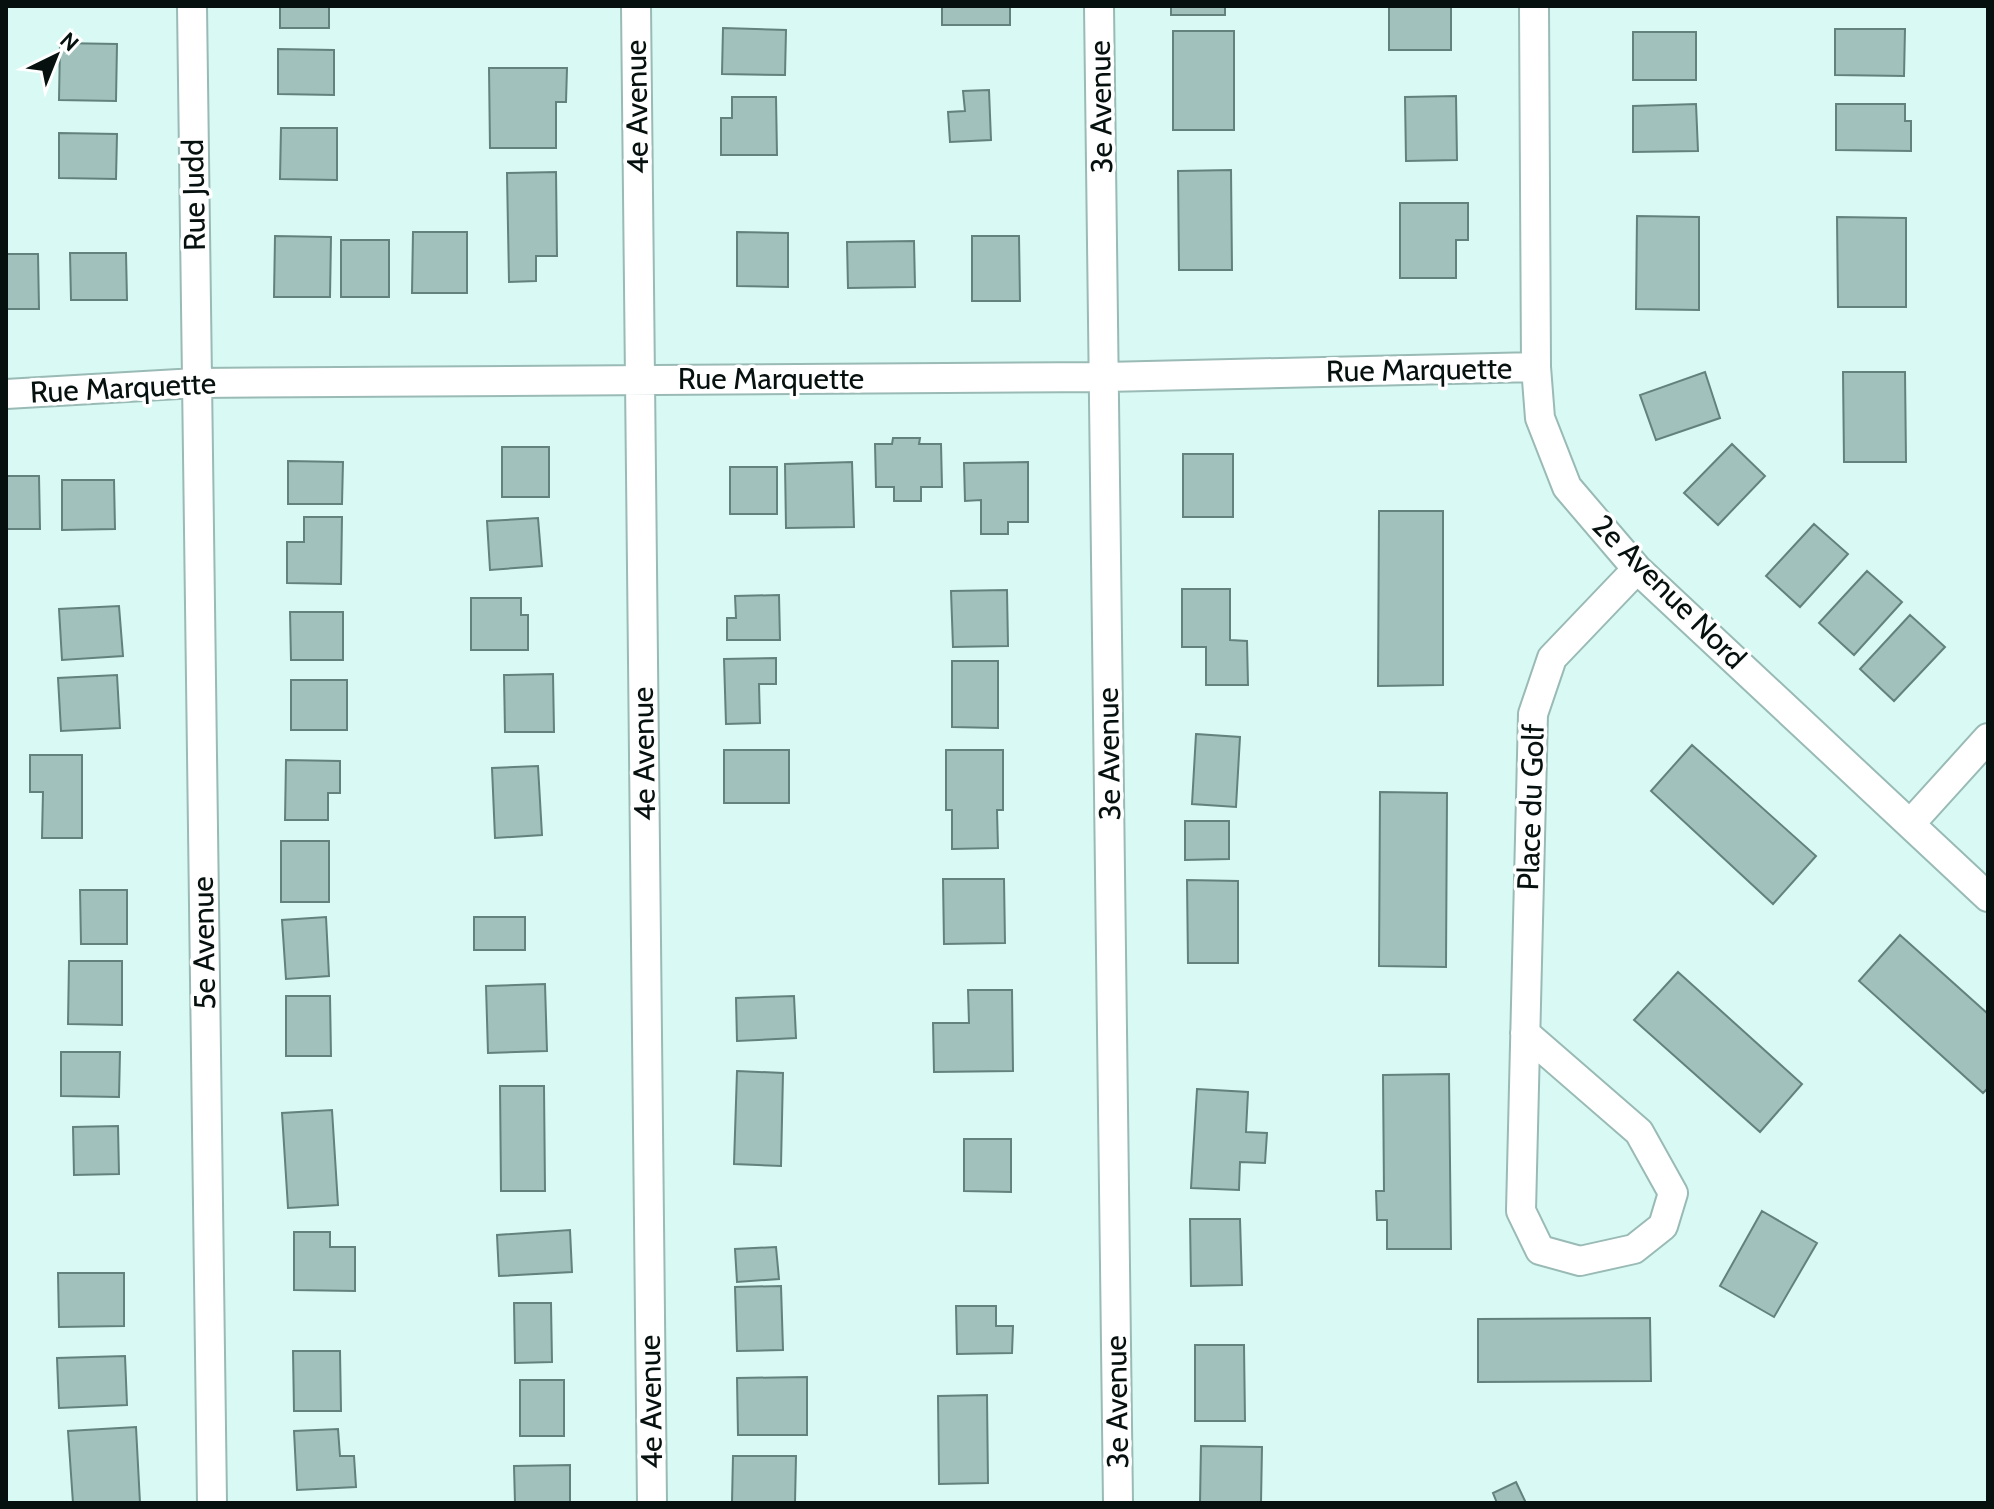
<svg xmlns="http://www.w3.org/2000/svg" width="1994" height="1509" font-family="Cabin,sans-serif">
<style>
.building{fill:#a1c1bc;stroke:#63817d;stroke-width:2}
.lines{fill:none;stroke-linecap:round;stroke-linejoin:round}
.street-casing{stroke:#9abab5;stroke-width:32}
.street{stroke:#fff;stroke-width:28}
.labels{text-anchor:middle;stroke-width:7;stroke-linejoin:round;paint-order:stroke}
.street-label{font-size:30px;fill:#06110f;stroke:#fff}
</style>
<rect width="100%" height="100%" fill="#d8f9f4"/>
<path class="building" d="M280,6h49v22h-49z
M942,6h68v19h-68z
M1171,6h54v9h-54z
M1389,6h62v44h-62z
M723,28l63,2 -1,45 -63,-1z
M1835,29h70l-1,47 -69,-1z
M1173,31h61v99h-61z
M1633,32h63v48h-63z
M60,43l57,1 -1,57 -57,-1z
M278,49l56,1v45l-56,-1z
M489,68h78l-1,34h-10v46h-66z
M989,90l2,50 -41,2 -2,-30 17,-1 -2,-20z
M1456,96l1,64 -51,1 -1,-64z
M732,97h44l1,58h-56v-37h11z
M1696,104l2,47 -65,1v-46z
M1836,104h69v17h6v30l-75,-1z
M281,128h56v52l-57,-1z
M59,133l58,1 -1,45 -57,-1z
M1231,170l1,100h-53l-1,-99z
M556,172l1,84h-21v25l-27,1 -2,-109z
M1400,203h68v37h-12v38h-56z
M1637,216l62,1v93l-63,-1z
M1837,217l69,1v89h-68z
M413,232h54v61h-55z
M737,232l51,1v54l-51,-1z
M275,236l56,1 -1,60h-56z
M972,236h47l1,65h-48z
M341,240h48v57h-48z
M914,241l1,46 -67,1 -1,-46z
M70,253h56l1,47h-56z
M6,254h32l1,55h-33z
M1705,372l15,46 -64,22 -16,-45z
M1843,372h62l1,90h-62z
M893,438h27l-1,6h22l1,43h-21v14h-27v-14h-18l-1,-43h17z
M1732,444l33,32 -47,49 -34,-32z
M502,447h47v50h-47z
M1183,454h50v63h-50z
M288,461l55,1 -1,42h-54z
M852,462l2,65 -68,1 -1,-64z
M1028,462v60h-20v12h-27v-34l-16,1 -1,-38z
M730,467h47v47h-47z
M6,476h33l1,53h-34z
M62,480h52l1,49 -53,1z
M1379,511h64v174l-65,1z
M304,517h38l-1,67 -54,-1v-41h17z
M538,518l4,48 -52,4 -3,-49z
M1814,524l34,30 -48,53 -34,-31z
M1867,571l35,31 -48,53 -35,-32z
M1182,589h48v51l17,1 1,44h-42v-38h-24z
M1007,590l1,56 -55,1 -2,-56z
M779,595l1,45h-53v-22h9l-1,-22z
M471,598h50v17h7v35h-57z
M119,606l4,50 -61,4 -3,-51z
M290,612h53v48h-52z
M1910,615l35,32 -51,54 -34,-32z
M776,658v26h-17l1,39 -34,1 -2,-65z
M952,661h46v67l-46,-1z
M553,674l1,58h-49l-1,-57z
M117,675l3,53 -59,3 -3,-53z
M291,680h56v50h-56z
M1196,734l44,3 -4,70 -44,-3z
M1692,745l124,111 -43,48 -122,-113z
M724,750h65v53h-65z
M946,750h57v60h-6l1,38 -46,1v-39h-6z
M30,755h52v83h-40l1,-46h-13z
M286,760l54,1v32h-12v27h-43z
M538,766l4,69 -47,3 -3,-70z
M1380,792l67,1 -1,174 -67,-1z
M1185,821h44v38l-44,1z
M281,841h48v61h-48z
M943,879h61l1,64 -61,1z
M1187,880l51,1v82h-50z
M80,890h47v54h-46z
M326,917l3,59 -43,3 -4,-59z
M474,917h51v33h-51z
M1900,935l88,79v74l-5,5 -124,-112z
M69,961h53v64l-54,-1z
M1678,972l124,112 -42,48 -126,-112z
M545,984l2,67 -59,2 -2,-67z
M968,990h44l1,81 -79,1 -1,-49h36z
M286,996h44l1,60h-45z
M794,996l2,42 -59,3 -1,-43z
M61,1052h59l-1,45 -58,-1z
M737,1071l46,2 -2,93 -47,-2z
M1449,1074l2,175h-64v-29h-10l-1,-29h8l-1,-116z
M500,1086h44l1,105h-44z
M1197,1089l51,3 -2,40 21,1 -2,30 -25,-1 -1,28 -48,-2z
M332,1110l6,95 -50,3 -6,-95z
M118,1126l1,48 -45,1 -1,-48z
M964,1139h47v53l-47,-1z
M1762,1211l55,32 -43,74 -54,-31z
M1190,1219h50l2,66 -51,1z
M570,1230l2,42 -73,4 -2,-41z
M294,1232h36v15h25v44l-61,-1z
M776,1247l3,32 -42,3 -2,-33z
M58,1273h66v53l-65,1z
M781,1286l2,64 -46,1 -2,-64z
M514,1303h37l1,59 -37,1z
M956,1306h40v20h17l-1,27 -55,1z
M1650,1318l1,63 -173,1v-63z
M1195,1345h49l1,76h-50z
M293,1351h47l1,60h-47z
M125,1356l2,49 -68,3 -2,-50z
M807,1377v58h-69l-1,-57z
M520,1380h44v56h-44z
M987,1395l1,88 -49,1 -1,-88z
M136,1427l4,76h-67l-5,-72z
M338,1429l2,27h14l2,31 -59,3 -3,-59z
M1201,1446l61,1 -1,56h-61z
M733,1456h63l-1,47h-63z
M570,1465v38h-55l-1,-37z
M1516,1482l10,21h-29l-4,-10z"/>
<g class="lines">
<defs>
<path id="street" d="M192,6l20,1497
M636,6l16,1497
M1099,6l19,1497
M1534,6l2,361 4,51 27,69 70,82 351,328
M6,394l190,-11 909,-6 431,-10
M1911,823l77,-85
M1525,1033l114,99 34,61 -10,33 -29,23 -54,12 -40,-11 -19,-39 12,-497 19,-56 85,-89"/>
</defs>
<use href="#street" class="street-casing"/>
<use href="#street" class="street"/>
</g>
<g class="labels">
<g class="street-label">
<text transform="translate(637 107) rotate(-91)" y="10">4e Avenue</text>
<text transform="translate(1101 107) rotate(-91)" y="10">3e Avenue</text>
<text transform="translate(194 195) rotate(-91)" y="10">Rue Judd</text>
<text transform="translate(1419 370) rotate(-1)" y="10">Rue Marquette</text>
<text x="771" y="389">Rue Marquette</text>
<text transform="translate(123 388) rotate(-3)" y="10">Rue Marquette</text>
<text transform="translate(1669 592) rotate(45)" y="10">2e Avenue Nord</text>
<text transform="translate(644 754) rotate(-91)" y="10">4e Avenue</text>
<text transform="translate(1109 754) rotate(-91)" y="10">3e Avenue</text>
<text transform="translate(1531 807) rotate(-88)" y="10">Place du Golf</text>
<text transform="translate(204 943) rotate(-91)" y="10">5e Avenue</text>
<text transform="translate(651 1402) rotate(-91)" y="10">4e Avenue</text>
<text transform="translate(1117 1402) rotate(-91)" y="10">3e Avenue</text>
</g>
</g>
<rect width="1994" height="1509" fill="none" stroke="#06110f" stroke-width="16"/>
<g transform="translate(56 56) rotate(43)" stroke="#ffffff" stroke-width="6" paint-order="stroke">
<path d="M0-6L14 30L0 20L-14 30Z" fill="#06110f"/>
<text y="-12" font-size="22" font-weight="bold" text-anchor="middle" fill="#06110f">N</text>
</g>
</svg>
